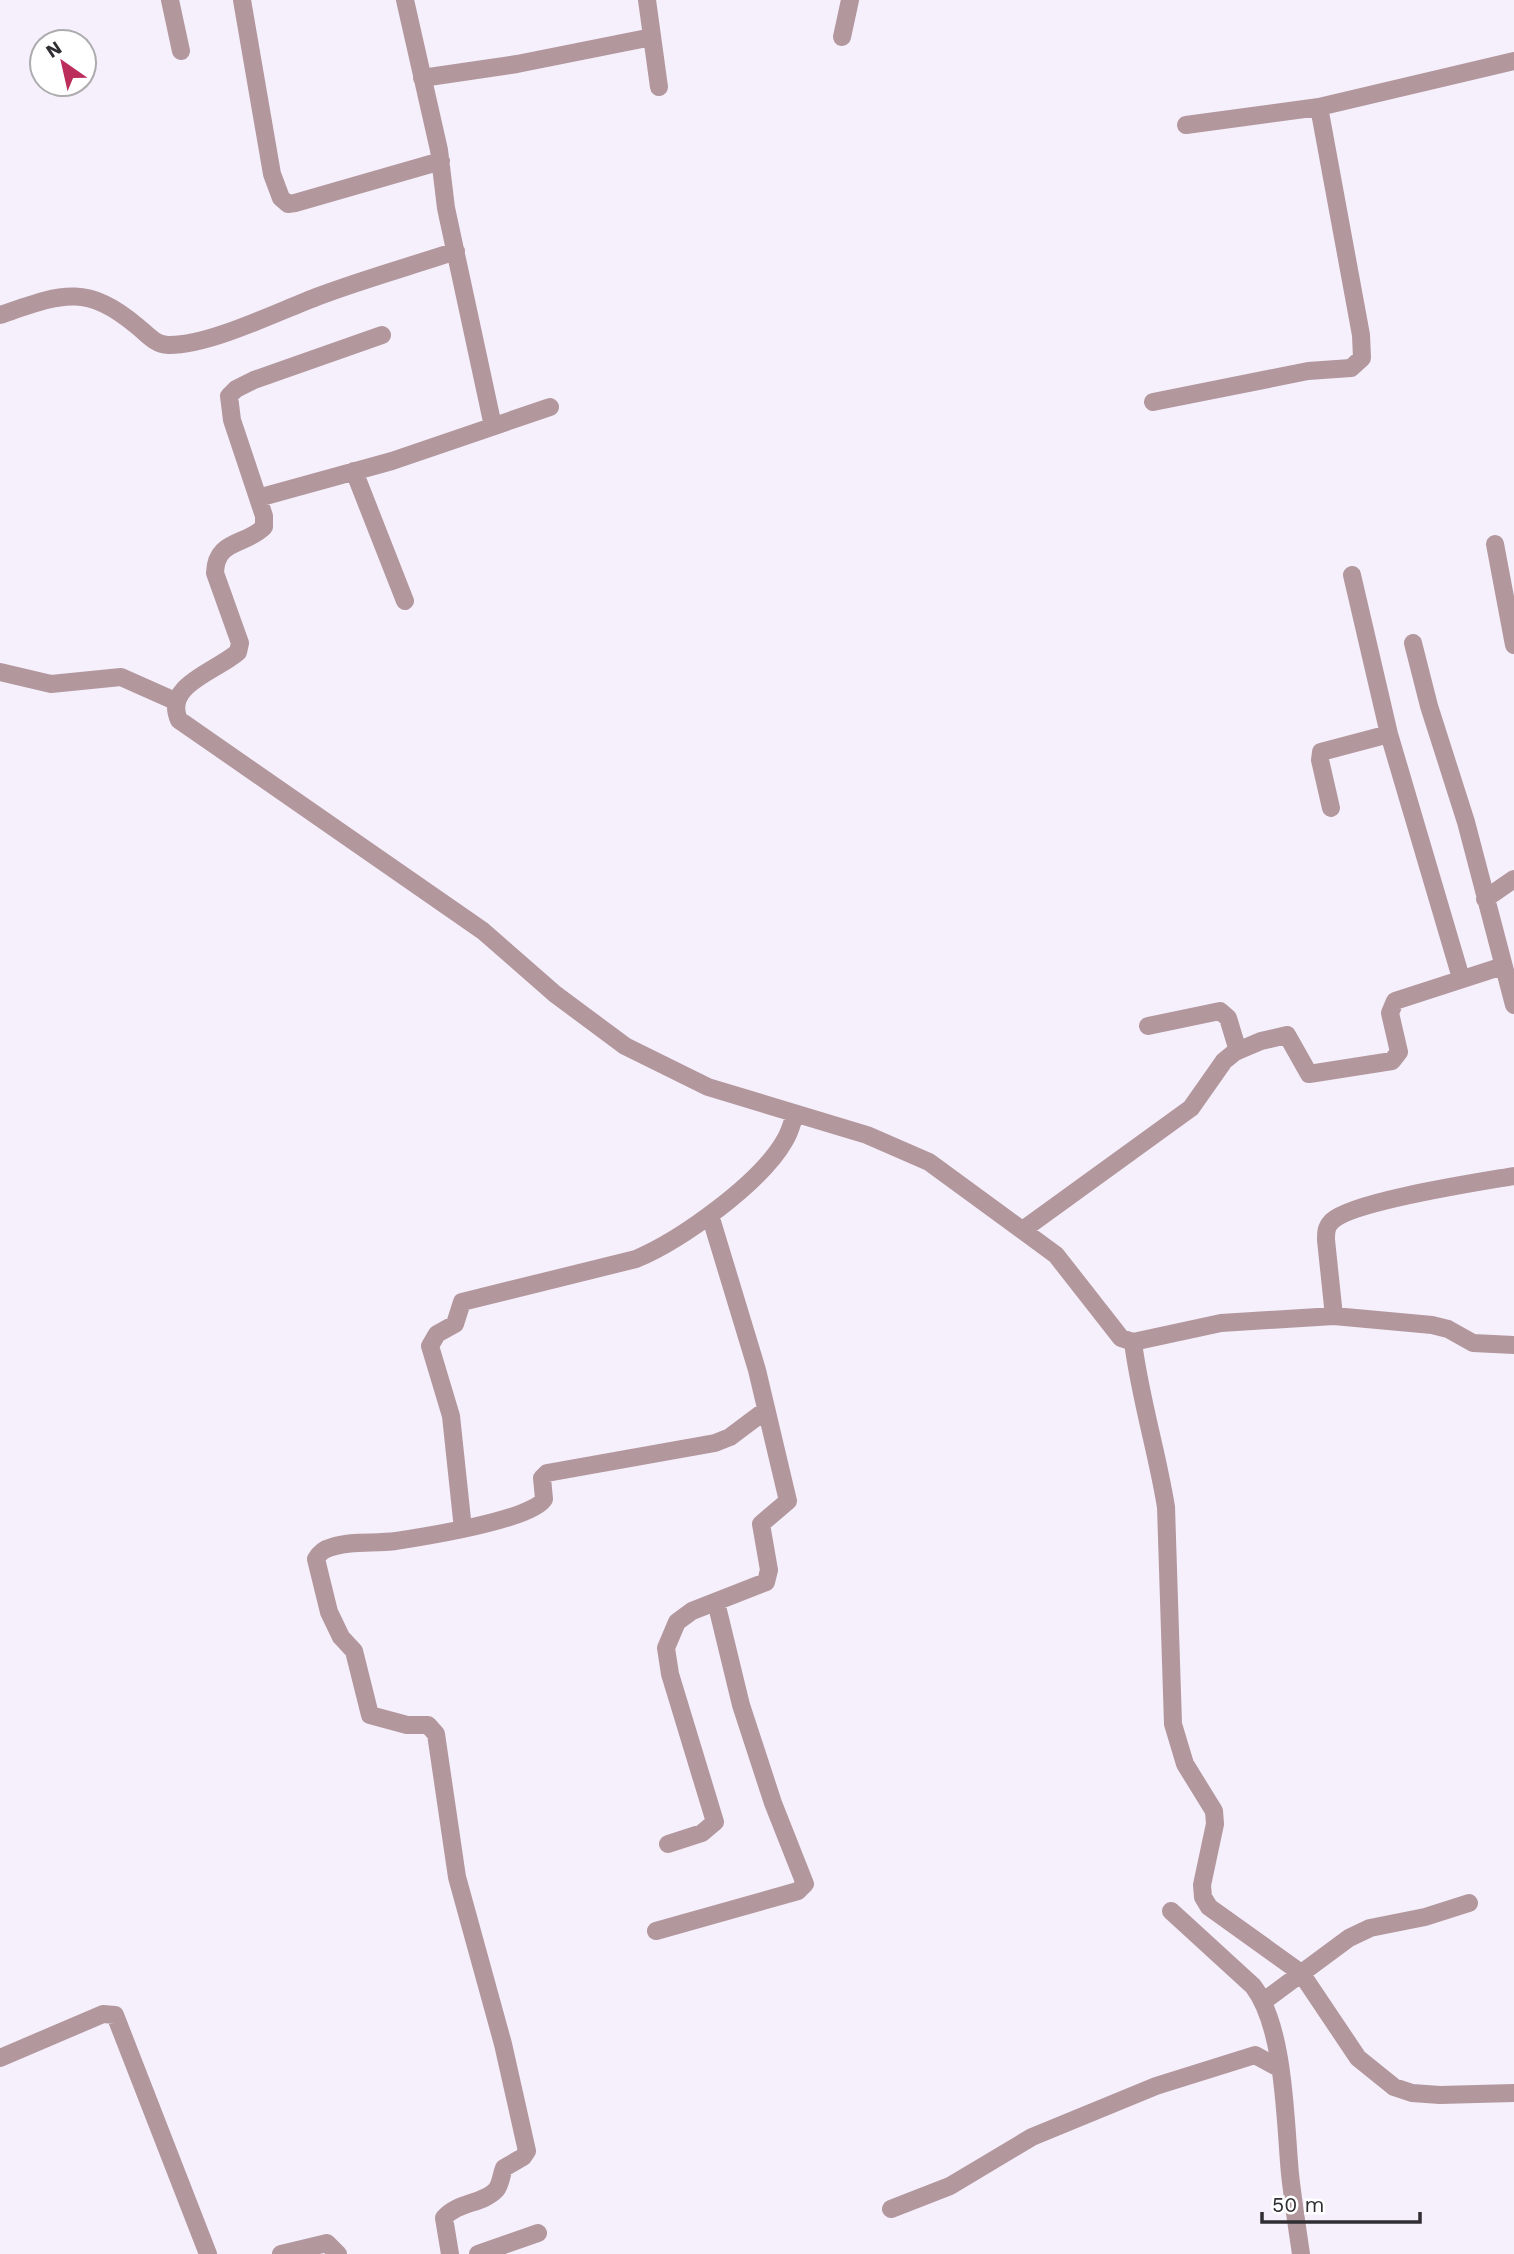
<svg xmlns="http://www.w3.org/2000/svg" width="1514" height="2254" font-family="'Work Sans',sans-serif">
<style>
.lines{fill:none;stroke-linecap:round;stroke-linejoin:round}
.street{stroke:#b2979d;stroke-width:18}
</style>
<rect width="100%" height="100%" fill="#f6effc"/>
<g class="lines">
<path class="street" d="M170,0l11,51
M242,0l30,174 9,24 7,6 7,-1 146,-42
M405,0l34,150 7,58 47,218
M647,0l12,87
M842,37l8,-37
M422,78l95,-14 135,-27
M1186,125l133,-18 195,-46
M0,315c59,-20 85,-33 137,11 9,7 18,19 31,19 41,1 111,-34 151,-49 45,-17 92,-30 137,-45
M382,335l-128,45 -18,9 -7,7 3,24 32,96v11c-19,19 -48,12 -49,46l25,70 -2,9c-21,19 -75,33 -59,68l304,211 72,63 70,52 83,41 159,48 62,27 127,93 65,83 12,4 88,-19 113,-7
M1153,402l155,-31 43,-3 11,-10 -1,-23 -42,-228
M354,471l51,130
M258,498l134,-37 158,-54
M1495,544l19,101
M1352,575l37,159 72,244
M1413,643l16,63 37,116 48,183
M0,672l51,12 70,-7 54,24
M1331,808l-11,-48 1,-8 68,-18
M1485,899l29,-20
M1148,1026l72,-15 8,7 10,33
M1514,1176c-35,6 -161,25 -182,45 -6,6 -6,11 -6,19l8,76 98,9 16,4 25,14 41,2
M1024,1229l167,-121 33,-47 11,-9 26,-11 26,-6 22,39 83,-13 7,-9 -9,-39 5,-12 108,-35
M1133,1342c7,56 24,109 33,165l7,217 12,40 29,47 1,13 -13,61 1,12 6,10 92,66 57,85 36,29 18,6 28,2 74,-2
M463,1529l-12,-113 -21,-70 7,-12 18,-10 7,-22 174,-43c45,-19 125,-76 149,-119 5,-8 7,-17 10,-26
M668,1844l34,-11 13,-11 -45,-148 -4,-26 11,-26 15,-11 74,-29 3,-12 -8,-46 27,-23 -31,-131 -47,-155
M1171,1911l82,75c32,42 32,135 37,188 3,27 7,53 11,80
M656,1931l142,-40 7,-7 -32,-81 -32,-98 -25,-103
M1264,2001l85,-63 21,-10 55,-11 44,-14
M0,2058l103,-44 12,1 93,239
M891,2209l59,-23 82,-49 124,-51 99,-31 24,13
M281,2254l46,-11 11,11
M450,2254l-6,-36c13,-16 39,-14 52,-28 5,-6 5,-15 8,-22l19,-11 4,-6 -24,-107 -46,-167 -21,-143 -8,-9h-21l-37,-10 -16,-64 -13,-14 -12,-25 -13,-53c4,-7 8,-10 16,-12 20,-7 43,-3 64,-6 26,-4 137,-21 148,-42l-2,-21 5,-5 168,-30 15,-6 36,-27
M478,2254l60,-21"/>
</g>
<g transform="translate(63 63) rotate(326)"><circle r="33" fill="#ffffff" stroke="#acabad" stroke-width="2"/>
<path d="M0-5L12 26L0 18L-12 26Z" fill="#bb2d5b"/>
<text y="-10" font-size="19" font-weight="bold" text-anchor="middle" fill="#302e32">N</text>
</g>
<path d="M1262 2212v10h158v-10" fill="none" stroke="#302e32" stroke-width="3.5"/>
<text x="1272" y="2212" font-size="21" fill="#302e32" stroke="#ffffff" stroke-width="5" paint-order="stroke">50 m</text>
</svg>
